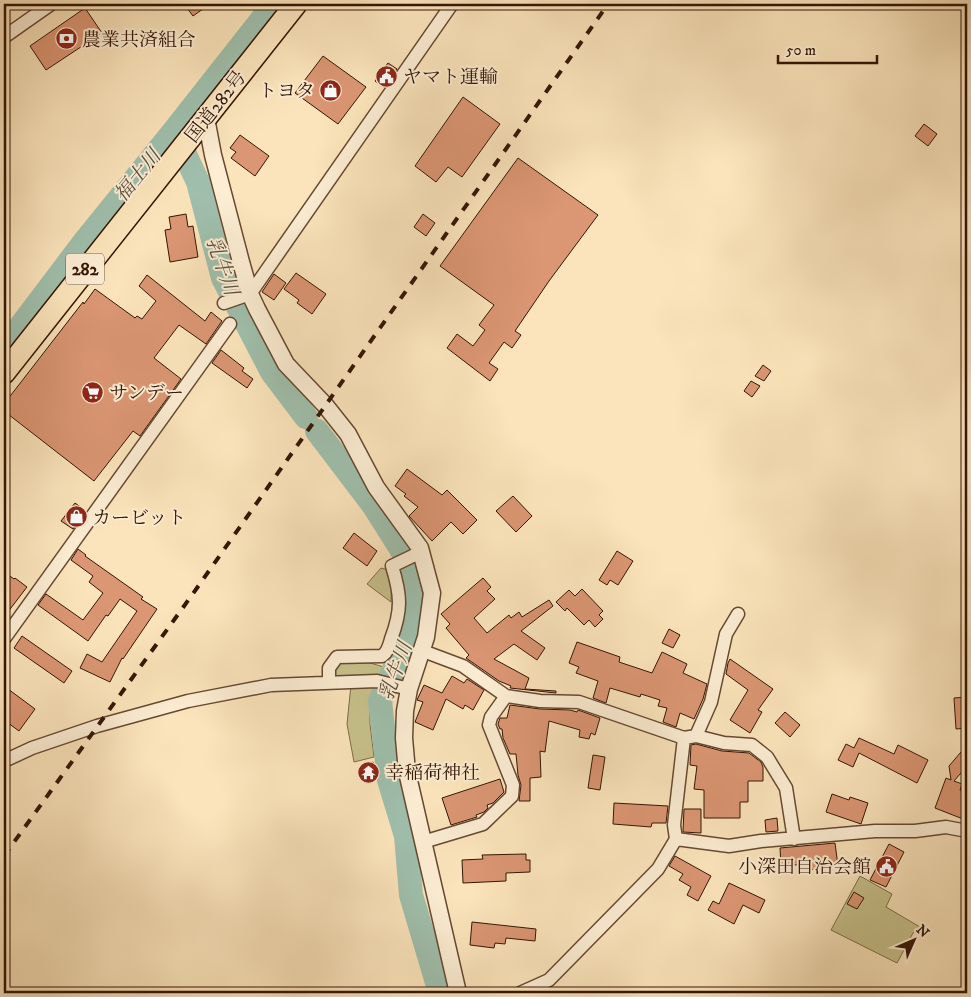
<svg xmlns="http://www.w3.org/2000/svg" width="971" height="997" font-family="'IM FELL DW Pica','Noto Serif JP',serif">
<style>
.green{fill:#c7c18b;stroke:#7e6b48}
.lines{fill:none;stroke-linecap:round;stroke-linejoin:round}
.river{stroke:#9fbfac;stroke-width:24}
.building{fill:#db9673;stroke:#341505}
.minor-casing{stroke:#664932;stroke-width:15}
.tertiary-casing{stroke:#664932;stroke-width:19}
.trunk-casing{stroke:#341505;stroke-width:24}
.minor{stroke:#fcedd3;stroke-width:12}
.tertiary{stroke:#fcedd3;stroke-width:16}
.trunk{stroke:#fbe4bb;stroke-width:21}
.rail{stroke:#341505;stroke-width:4;stroke-dasharray:9 9;stroke-linecap:butt}
.labels{text-anchor:middle;stroke-width:4;stroke-linejoin:round;paint-order:stroke}
.shield{fill:#fcedd3;stroke:#705643;stroke-width:1}
.shield-label{font-size:18px;font-weight:bold;fill:#341505}
.poi-label{font-size:19px;fill:#341505;stroke:#fcedd3;text-anchor:start}
.street-label{font-size:19px;fill:#341505;stroke:#fcedd3}
.water-label{font-size:20px;font-style:italic;fill:#59503f;stroke:#fcedd3}
</style>
<rect width="100%" height="100%" fill="#fbe4bb"/>
<filter id="stains"><feTurbulence type="fractalNoise" baseFrequency=".004" numOctaves="4"/><feColorMatrix values="0 0 0 0 .2 0 0 0 0 .09 0 0 0 0 .02 0 0 0 .5 -.17"/></filter>
<radialGradient id="worn" r=".72"><stop offset=".6" stop-color="#630" stop-opacity="0"/><stop offset="1" stop-color="#630" stop-opacity=".3"/></radialGradient>
<path class="green" d="M381,568l11,3 -1,31 -24,-18z
M360,660l24,7 -5,10h-47l-1,-10 10,-6z
M351,685h25l-6,21v18l4,33 -20,5 -7,-38z
M860,876l32,18 -6,13 34,20 -7,6 -16,30 -66,-33z"/>
<g class="lines">
<path class="river" d="M174,131l24,51 25,96 49,94 34,45
M4,348l81,-107 89,-110 100,-127
M317,431l57,75 29,46 9,27 -3,56 -29,66 9,79 17,56 5,59 27,91v7"/>
</g>
<path class="building" d="M184,4h26l-17,12z
M85,8l17,25 -56,37 -16,-24z
M323,56l43,31 -28,37 -43,-31z
M388,63l9,6 -13,18 -9,-6z
M463,97l37,27 -38,53 -14,-10 -12,15 -21,-16z
M924,124l13,10 -9,12 -13,-10z
M240,135l29,21 -14,20 -24,-18 5,-6 -6,-4z
M518,158l80,57 -49,66 -34,50 6,4 -9,13 -8,-6 -15,21 9,6 -8,12 -43,-33 10,-14 16,12 12,-16 -6,-5 15,-20 -54,-39z
M186,214l2,13 5,-1 5,31 -28,5 -5,-32 6,-1 -2,-12z
M423,214l12,9 -9,13 -12,-9z
M296,273l30,21 -14,20 -15,-11 2,-3 -15,-11z
M274,274l12,9 -12,17 -12,-8z
M147,275l58,46 6,-9 11,9 -16,23 -27,-19 -25,33 27,21 -41,57 -7,-5 -39,50 -90,-70v-7l79,-102 1,2 11,-15 40,29 2,-2 5,3 14,-18 -17,-15z
M221,350l23,18 -2,3 11,8 -6,9 -35,-25z
M763,365l8,6 -7,10 -9,-5z
M751,381l9,5 -8,11 -8,-6z
M407,469l35,26 5,-5 30,30 -14,14 -12,-12 -19,19 -23,-25 9,-9 -14,-11 2,-2 -11,-8z
M513,496l19,20 -16,16 -20,-21z
M75,503l11,8 -13,18 -12,-8z
M354,533l23,18 -10,15 -24,-18z
M78,549l8,6 -1,1 58,41 -2,2 16,10 -34,50 -1,-1 -12,24 -30,-14 7,-14 15,8 35,-51 -17,-12 -12,17 -2,-1 -18,26 -50,-36 8,-11 37,26 20,-27 -14,-11 4,-6 -22,-16z
M617,551l16,10 -15,24 -8,-5 -3,5 -8,-5z
M4,572l10,7 1,-1 12,9 -23,30z
M483,578l8,9 -4,4 8,8 -21,19 13,15 22,-18 2,3 8,-6 3,5 27,-17 4,6 -32,25 24,17 -8,12 -23,-16 -20,15 35,19 -4,11 31,2v2l-46,-5 1,-2 -12,-5 -33,-23 3,-3 -23,-27 4,-4 -9,-10z
M582,589l21,22 -4,4 4,4 -8,8 -6,-7 -5,5 -17,-17 -2,3 -9,-9 13,-12 6,6z
M669,629l11,6 -7,13 -11,-5z
M22,636l50,35 -8,12 -50,-35z
M577,642l43,15 -1,5 33,11 10,-21 25,12 -4,9 24,11 -4,15 -9,20 -14,-6 -4,14 -13,-5 4,-14 -9,-2 2,-6 -19,-6 -1,3 -30,-9 -4,15 -13,-5 5,-17 -22,-8 3,-6 -10,-4z
M730,659l43,30 -15,21 4,2 -12,21 -20,-13 18,-30 -22,-16 2,-11z
M452,676l12,7 3,-4 17,11 -11,20 -8,-5 -2,4 -17,-10 -13,31 -18,-8 8,-20 -6,-2 7,-15 18,8z
M4,686l31,23 -16,22 -15,-11z
M967,697v31l-11,1 -2,-31z
M510,705l30,4 30,1 7,2 1,-2 22,8 -5,17 -4,-2 -2,6 -10,-2 1,-7 -31,-9 -4,31 -5,-1 1,26 -11,1v23h-11l2,-16 -3,-10 -2,-21h-6l-7,-16 -1,-9h-2l-2,-5 2,-6h7z
M785,712l15,13 -10,12 -15,-14z
M859,738l35,16 4,-9 30,15 -11,23 -58,-30 -6,14 -15,-7 8,-16 8,4z
M696,744l26,7 27,2 12,9 2,5v14h-15v21h-8v16h-36v-28l-10,-1 3,-23 -7,-1 1,-20z
M967,745v21l-13,15 8,3 -2,6 7,3v15l-4,11 -28,-11 11,-30 5,2 -2,-14z
M593,755l12,2 -5,33 -12,-2z
M373,762l6,14 -14,5 -5,-14z
M500,779l4,13 -11,11 -6,2 1,3 -4,4 -8,3 1,2 -26,8 -9,-27z
M832,794l17,6 1,-3 18,6 -7,21 -35,-12z
M614,803l54,3 -2,17h-14l-1,4 -38,-3z
M684,809h17v24l-18,-1z
M777,818l1,13 -12,1 -1,-12z
M835,843l3,23 -30,4v-6l-27,2 -1,-18z
M889,844l15,8 -18,35 -16,-7z
M526,854v6h4v12l-24,1v8l-43,2 -1,-23 21,-1 -1,-4z
M675,856l36,20 -13,25 -11,-6 4,-8 -12,-7 4,-6 -14,-8z
M729,883l36,17 -6,13 -16,-8 -9,19 -26,-14 5,-9 6,3z
M854,892l10,6 -7,11 -10,-5z
M472,922l64,7 -1,12 -29,-3 -1,6 -10,-1 -1,5 -24,-3z"/>
<g class="lines">
<defs>
<path id="minor" d="M4,37l47,-33
M224,303l26,-9 202,-290
M4,639l226,-315
M423,651l40,15 43,30 34,5 39,1 105,36 12,-2 15,-34 15,-68 12,-20
M329,683v-15l8,-11 45,-1c6,-4 7,-10 9,-17 11,-29 10,-44 1,-73l29,-14
M696,736l28,7 28,2 15,12 19,31 8,51
M4,761l28,-13 65,-22 91,-25 83,-16 106,-4 32,8
M676,839l53,7 32,-5 114,-10h40l31,-4 21,4
M423,842l60,-18 29,-28 1,-11 -24,-60 2,-8 15,-21
M520,993l29,-13 109,-111 18,-30 -2,-14 10,-87"/>
<path id="tertiary" d="M206,118l7,37 28,107 9,32 7,15 29,55 39,41 23,29 28,53 44,61 12,45 -6,44 -17,52 -4,22 -1,27 3,34 51,221"/>
<path id="trunk" d="M4,373l292,-369"/>
</defs>
<use href="#minor" class="minor-casing"/>
<use href="#tertiary" class="tertiary-casing"/>
<use href="#trunk" class="trunk-casing"/>
<use href="#minor" class="minor"/>
<use href="#tertiary" class="tertiary"/>
<use href="#trunk" class="trunk"/>
<path class="rail" d="M4,856l188,-261 416,-591"/>
</g>
<defs>
<symbol id="bank-disc" viewBox="-11 -11 22 22"><circle r="9.5" fill="#8f2418" stroke="#fcedd3"/><path d="M-6-4H6V4H-6ZM0-2.3a2.3 2.3 0 1 0 0 4.6a2.3 2.3 0 1 0 0-4.6Z" fill="#fff"/></symbol>
<symbol id="civic-disc" viewBox="-11 -11 22 22"><circle r="9.5" fill="#8f2418" stroke="#fcedd3"/><path d="M-.6-6.5H3V-4.5H.6V-3L4-1V1h2V6H-6V1h2V-1L-.6-3ZM-1.2 2.5V6h2.4V2.5Z" fill="#fff"/></symbol>
<symbol id="shop-disc" viewBox="-11 -11 22 22"><circle r="9.5" fill="#8f2418" stroke="#fcedd3"/><path d="M-5-2.5h2.3a2.7 3.5 0 0 1 5.4 0H5L5.5 6h-11ZM-1.5-2.5h3a1.5 2.3 0 0 0-3 0Z" fill="#fff"/></symbol>
<symbol id="supermarket-disc" viewBox="-11 -11 22 22"><circle r="9.5" fill="#8f2418" stroke="#fcedd3"/><path d="M-6-5.5h2.5l.6 2H6L4.5 2H-2.5L-4.4-4H-6ZM-1.5 3.2a1.3 1.3 0 1 0 .1 0ZM3 3.2a1.3 1.3 0 1 0 .1 0Z" fill="#fff"/></symbol>
<symbol id="temple-disc" viewBox="-11 -11 22 22"><circle r="9.5" fill="#8f2418" stroke="#fcedd3"/><path d="M0-6L5-2H3V0L6.5 2.5H4V6H1.5V3h-3V6H-4V2.5H-6.5L-3 0V-2H-5Z" fill="#fff"/></symbol>
</defs>
<g fill-rule="evenodd">
<use href="#bank-disc" x="54" y="26" width="25" height="25"/>
<use href="#civic-disc" x="374" y="64" width="25" height="25"/>
<use href="#shop-disc" x="318" y="78" width="25" height="25"/>
<use href="#supermarket-disc" x="80" y="380" width="25" height="25"/>
<use href="#shop-disc" x="64" y="504" width="25" height="25"/>
<use href="#temple-disc" x="356" y="760" width="25" height="25"/>
<use href="#civic-disc" x="874" y="854" width="25" height="25"/>
</g>
<g class="labels">
<rect class="shield" x="66" y="253.5" width="38" height="31" rx="4"/>
<g class="shield-label">
<text x="85" y="275">282</text>
</g>
<g class="poi-label">
<text x="82" y="46">農業共済組合</text>
<text x="403" y="83">ヤマト運輸</text>
<text x="315" y="97" text-anchor="end">トヨタ</text>
<text x="109" y="399">サンデー</text>
<text x="92" y="524">カービット</text>
<text x="385" y="779">幸稲荷神社</text>
<text x="871" y="873" text-anchor="end">小深田自治会館</text>
</g>
<g class="street-label">
<text transform="translate(215 106) rotate(-52)" y="7">国道282号</text>
</g>
<g class="water-label">
<text transform="translate(137 175) rotate(-51)" y="7">福士川</text>
<text transform="translate(223 266) rotate(71)" y="7">乳牛川</text>
<text transform="translate(395 671) rotate(-70)" y="7">乳牛川</text>
</g>
</g>
<rect width="971" height="997" fill="none" stroke="#fbe4bb" stroke-width="20"/>
<rect x="5" y="5" width="961" height="987" fill="none" stroke="#341505" stroke-width="2.5"/>
<rect x="10" y="10" width="951" height="977" fill="none" stroke="#341505"/>
<g transform="translate(914 940) rotate(45)" stroke="#fcedd3" stroke-width="4" paint-order="stroke">
<path d="M0-4L9 19L0 12L-9 19Z" fill="#341505"/>
<text y="-8" font-size="14" font-weight="bold" text-anchor="middle" fill="#341505">N</text>
</g>
<path d="M778 55v8h99v-8" fill="none" stroke="#341505" stroke-width="2.5"/>
<text x="786" y="55" font-size="15" fill="#341505" stroke="#fcedd3" stroke-width="4" paint-order="stroke">50 m</text>
<rect width="100%" height="100%" filter="url(#stains)"/>
<rect width="100%" height="100%" fill="url(#worn)"/>
</svg>
